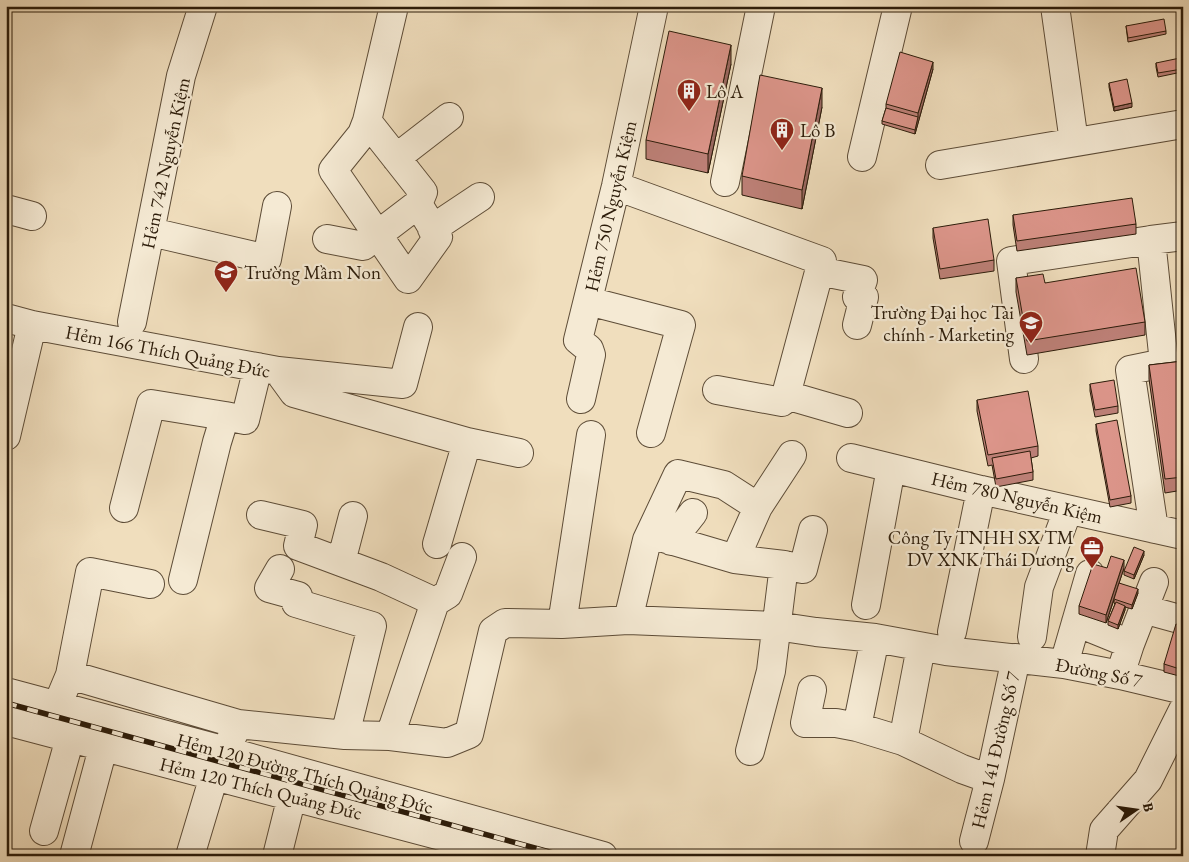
<svg xmlns="http://www.w3.org/2000/svg" width="1189" height="862" font-family="'EB Garamond',serif">
<style>
.lines{fill:none;stroke-linecap:round;stroke-linejoin:round}
.minor-casing{stroke:#5d4c37;stroke-width:30}
.minor{stroke:#f5ead4;stroke-width:28}
.rail-casing{stroke:#2c1c0a;stroke-width:5.5}
.rail{stroke:#f5ead4;stroke-width:4;stroke-dasharray:11;stroke-linecap:butt}
.wall{fill:#bd8077;stroke:#2c1c0a}
.shaded-wall{fill:#9a6861;stroke:#2c1c0a}
.building{fill:#dc958a;stroke:#2c1c0a}
.labels{text-anchor:middle;stroke-width:4.5;stroke-linejoin:round;paint-order:stroke}
.poi-label{font-size:19px;fill:#2c1c0a;stroke:#f5ead4;text-anchor:start}
.street-label{font-size:19px;fill:#2c1c0a;stroke:#f5ead4}
</style>
<rect width="100%" height="100%" fill="#f0debd"/>
<filter id="stains"><feTurbulence type="fractalNoise" baseFrequency=".004" numOctaves="4"/><feColorMatrix values="0 0 0 0 .2 0 0 0 0 .09 0 0 0 0 .02 0 0 0 .5 -.17"/></filter>
<radialGradient id="worn" r=".72"><stop offset=".6" stop-color="#630" stop-opacity="0"/><stop offset="1" stop-color="#630" stop-opacity=".3"/></radialGradient>
<g class="lines">
<defs>
<path id="minor" d="M1055,6l19,136
M367,121l56,71 -5,12 20,33 -30,42 -75,-109 29,-36 5,-13 27,-115
M862,157l36,-151
M396,158l53,-41
M940,165l243,-41
M725,182l36,-176
M616,186l206,75 -36,134 62,18
M6,209l26,7
M432,229l48,-32
M151,232l116,27 10,-53
M327,239l36,7 55,-42
M1151,240l32,-4
M819,271l44,9 -6,17h7l-7,28
M588,301l93,24 -30,108
M6,318l26,7 246,46 16,22 173,49 52,11
M132,322l49,-246 22,-70
M1024,359l-13,-98 140,-21 13,123 -34,7 24,159
M278,371l125,13 15,-57
M717,390l65,12 4,-7
M581,399l10,-44 -2,-6 -11,-9 38,-154 38,-180
M6,436l26,-111
M851,458l130,32 202,45
M124,508l27,-104 74,12
M261,515l42,10 -5,21 83,31 54,25 13,-8 14,-37
M650,534l85,25 23,-52
M671,541l22,-28
M437,544l30,-102
M735,559l49,6 -13,106 -21,80
M341,562l12,-46
M784,565l19,4 10,-39
M280,569l-11,19 29,8 -2,7 76,23 -27,109
M183,580l34,-138 8,-26 20,4 13,-53
M866,605l25,-137
M1143,609l40,11
M628,620l19,-80 31,-66 46,11 34,22 34,-52
M1076,622l54,22
M562,624l29,-189
M952,632l29,-142
M1032,637l7,-50 29,-77
M875,638l-18,89 46,14 18,-94
M1064,664l26,-90
M70,675l168,49
M1120,675l10,-31 24,-62
M812,690l-7,33h31l21,4
M6,692l220,59 377,105
M57,706l13,-31 20,-103 60,12
M6,721l511,135
M390,736l45,-134
M903,741l59,28 28,10
M44,831l26,-93
M974,841l16,-62 26,-121
M74,856l29,-108
M190,856l24,-80 24,-52 107,11 45,1 57,7 22,-9 24,-103 12,-8 57,1 66,-4 148,6 40,6 59,6 71,13 118,13 56,11 63,15
M277,856l15,-60
M1100,856l4,-26 44,-50 35,-70"/>
</defs>
<use href="#minor" class="minor-casing"/>
<use href="#minor" class="minor"/>
<defs>
<path id="rail" d="M6,703l558,153"/>
</defs>
<use href="#rail" class="rail-casing"/>
<use href="#rail" class="rail"/>
</g>
<path class="wall" d="M1126,26l40,5v3l-38,8z
M1156,63l26,6v3l-24,5 -2,-10z
M731,64l-23,109 -62,-14v-19z
M933,69l-18,65 -33,-10v-3l4,-13v-4z
M1109,83l23,24 -18,4 -5,-24z
M822,107l-20,102 -60,-14v-19z
M1013,215l123,9v10l-119,17 -4,-26z
M933,228l61,32v11l-54,8 -7,-41z
M1016,278l29,5 100,39v13l-118,20 -11,-63z
M1183,361v129l-18,3 -16,-114v-14z
M1090,384l28,22v7l-23,4 -5,-26z
M977,400l61,46v10l-7,2 2,14v8l-37,7 -4,-22 -4,1 -11,-55z
M1096,424l35,72v7l-21,4 -14,-76z
M1144,555l-10,24 -10,-4v-4z
M1107,568h17l-5,15 19,10 -6,16 -7,-2v3l-7,19 -10,-4v-4l7,-17 -1,-1v-3l-8,23 -27,-9v-8z
M1183,626v51l-19,-5v-8z"/>
<path class="shaded-wall" d="M731,45v19l-23,109v-19z
M933,62v7l-18,65v-4l3,-13v-4z
M822,88v19l-20,102v-19z
M1132,103v4l-18,4v-4z
M1144,551v4l-10,24v-4z
M1124,560v8l-18,55v-8z
M1138,589v4l-6,16v-4z
M1125,606v4l-7,19v-4z"/>
<path class="building" d="M1164,19l2,12 -38,7 -2,-12z
M669,31l62,14 -23,109 -62,-14z
M900,52l33,10 -15,51 -32,-9z
M1180,58l2,11 -24,4 -2,-10z
M760,75l62,13 -20,102 -60,-14z
M1127,79l5,24 -18,4 -5,-24z
M886,108l32,9 -3,13 -33,-9z
M1132,198l4,26 -119,17 -4,-26z
M988,219l6,41 -54,9 -7,-41z
M1136,268l9,54 -118,19 -11,-63 27,-4 2,9z
M1183,361v116l-18,2 -16,-114z
M1114,380l4,26 -23,4 -5,-26z
M1028,391l10,55 -50,9 -11,-55z
M1117,420l14,76 -21,4 -14,-76z
M1030,451l3,21 -37,7 -4,-21z
M1134,547l10,4 -10,24 -10,-4z
M1111,556l13,4 -18,55 -27,-9 14,-42 14,4z
M1119,583l19,6 -6,16 -18,-6z
M1116,602l9,4 -7,19 -10,-4z
M1176,624l7,2v44l-19,-6z"/>
<defs>
<symbol id="building-pin" viewBox="-11 -11 22 30"><path d="M0 17L-7.5 6A9.5 9.5 0 1 1 7.5 6Z" fill="#8f2418" stroke="#f5ead4"/><path d="M-4-6H4V6H1V3H-1V6H-4ZM-2.5-4.3h1.7v1.8h-1.7ZM.8-4.3h1.7v1.8H.8ZM-2.5-1h1.7V.8h-1.7ZM.8-1h1.7V.8H.8Z" fill="#fff"/></symbol>
<symbol id="school-pin" viewBox="-11 -11 22 30"><path d="M0 17L-7.5 6A9.5 9.5 0 1 1 7.5 6Z" fill="#8f2418" stroke="#f5ead4"/><path d="M0-5L7-2L0 1L-7-2ZM-4 1L0 2.5L4 1V4Q0 6-4 4Z" fill="#fff"/></symbol>
<symbol id="university-pin" viewBox="-11 -11 22 30"><path d="M0 17L-7.5 6A9.5 9.5 0 1 1 7.5 6Z" fill="#8f2418" stroke="#f5ead4"/><path d="M0-5L7-2L0 1L-7-2ZM-4 1L0 2.5L4 1V4Q0 6-4 4Z" fill="#fff"/></symbol>
<symbol id="office-pin" viewBox="-11 -11 22 30"><path d="M0 17L-7.5 6A9.5 9.5 0 1 1 7.5 6Z" fill="#8f2418" stroke="#f5ead4"/><path d="M-6-3h4V-5.5h4V-3h4V5H-6ZM-1-4.5V-3h2v-1.5ZM-6 0V1H6V0Z" fill="#fff"/></symbol>
</defs>
<g fill-rule="evenodd">
<use href="#building-pin" x="675" y="77" width="28" height="38"/>
<use href="#building-pin" x="768" y="116" width="28" height="38"/>
<use href="#school-pin" x="212" y="258" width="28" height="38"/>
<use href="#university-pin" x="1017" y="309" width="28" height="38"/>
<use href="#office-pin" x="1078" y="534" width="28" height="38"/>
</g>
<g class="labels">
<g class="poi-label">
<text x="706" y="98">Lô A</text>
<text x="800" y="137">Lô B</text>
<text x="244" y="279">Trường Mầm Non</text>
<text x="1014" y="319" text-anchor="end">Trường Đại học Tài<tspan x="1014" dy="22">chính - Marketing</tspan></text>
<text x="1074" y="544" text-anchor="end">Công Ty TNHH SX TM<tspan x="1074" dy="22">DV XNK Thái Dương</tspan></text>
</g>
<g class="street-label">
<text transform="translate(165 163) rotate(-78)" y="7">Hẻm 742 Nguyễn Kiệm</text>
<text transform="translate(610 206) rotate(-77)" y="7">Hẻm 750 Nguyễn Kiệm</text>
<text transform="translate(168 351) rotate(11)" y="7">Hẻm 166 Thích Quảng Đức</text>
<text transform="translate(1017 497) rotate(13)" y="7">Hẻm 780 Nguyễn Kiệm</text>
<text transform="translate(1099 672) rotate(11)" y="7">Đường Số 7</text>
<text transform="translate(995 750) rotate(-77)" y="7">Hẻm 141 Đường Số 7</text>
<text transform="translate(305 773) rotate(15)" y="7">Hẻm 120 Đường Thích Quảng Đức</text>
<text transform="translate(261 788) rotate(14)" y="7">Hẻm 120 Thích Quảng Đức</text>
</g>
</g>
<rect width="1189" height="862" fill="none" stroke="#f0debd" stroke-width="25"/>
<rect x="8" y="8" width="1174" height="847" fill="none" stroke="#2c1c0a" stroke-width="2.5"/>
<rect x="12" y="12" width="1164" height="837" fill="none" stroke="#2c1c0a"/>
<g transform="translate(1136 810) rotate(77)" stroke="#f5ead4" stroke-width="4" paint-order="stroke">
<path d="M0-4L9 19L0 12L-9 19Z" fill="#2c1c0a"/>
<text y="-8" font-size="14" font-weight="bold" text-anchor="middle" fill="#2c1c0a">B</text>
</g>
<rect width="100%" height="100%" filter="url(#stains)"/>
<rect width="100%" height="100%" fill="url(#worn)"/>
</svg>
